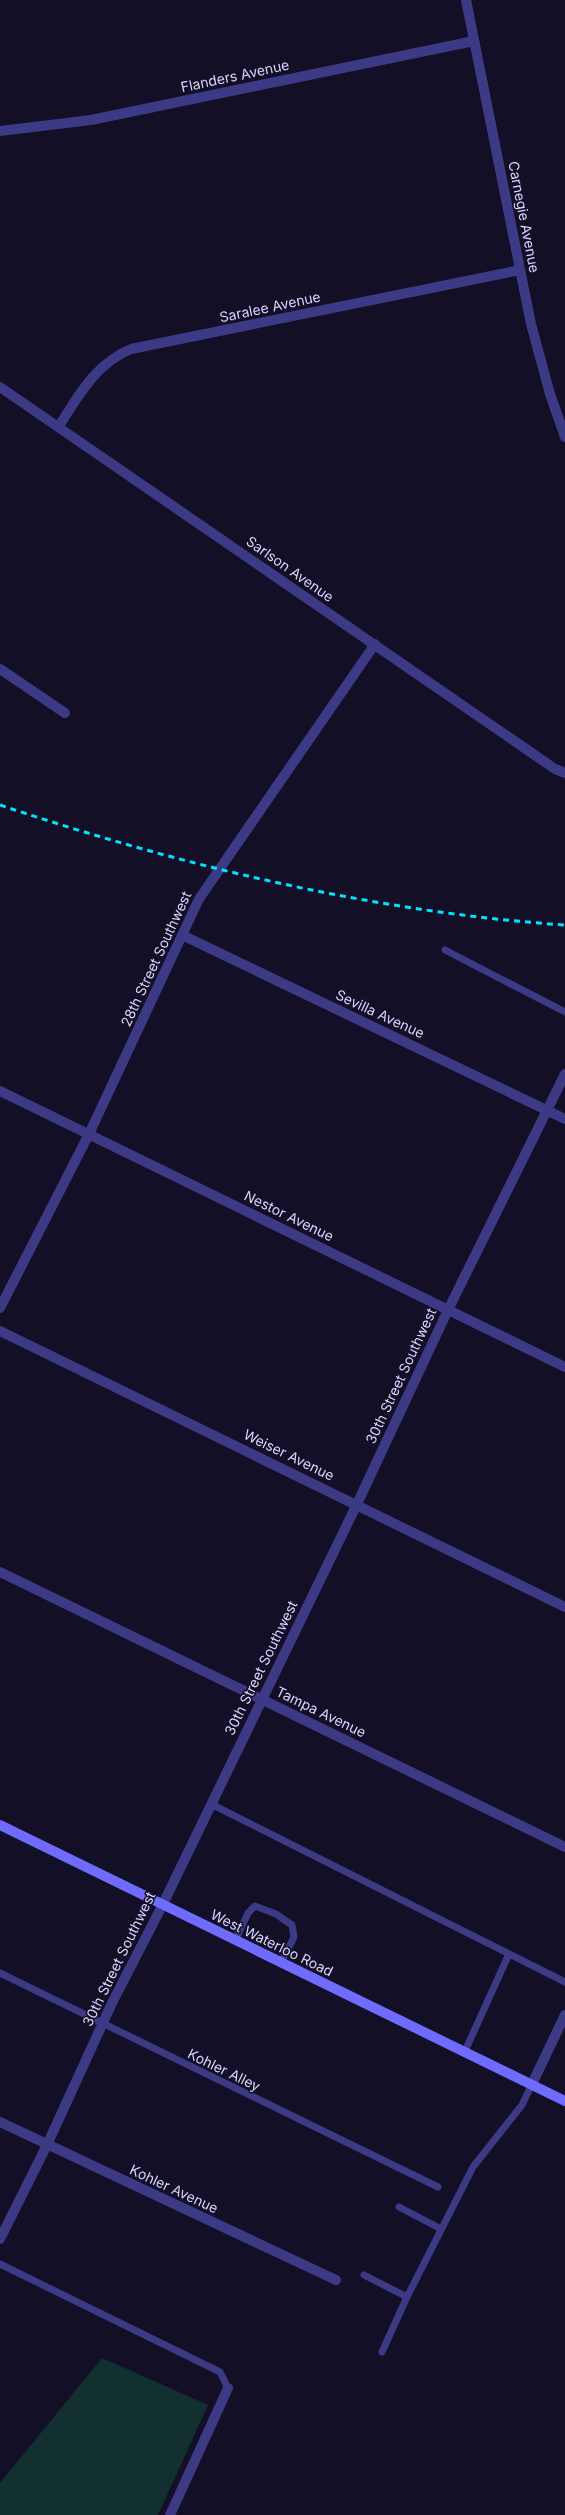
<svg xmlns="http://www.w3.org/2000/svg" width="565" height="2515" font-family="Inter,sans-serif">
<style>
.green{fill:#12302f}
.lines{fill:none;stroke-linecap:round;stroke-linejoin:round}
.lane{stroke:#3d3a85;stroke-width:7}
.street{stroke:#3d3a85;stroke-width:10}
.secondary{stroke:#6f6bff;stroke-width:10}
.rail{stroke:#00e5ff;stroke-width:3;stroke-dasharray:6 5;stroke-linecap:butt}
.labels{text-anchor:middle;stroke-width:3;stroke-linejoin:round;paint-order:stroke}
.street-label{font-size:14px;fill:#d9d4ff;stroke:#130f26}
</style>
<rect width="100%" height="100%" fill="#130f26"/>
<path class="green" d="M102,2358l106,47 -50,110h-158v-32z"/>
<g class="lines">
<path class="lane" d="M445,950l120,62
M211,1804l354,178
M235,1941l13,-28 7,-7 21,8 16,11 2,12 -13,26
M0,1973l438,214
M465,2051l44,-97
M399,2207l42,22
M0,2264l220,108 8,16
M364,2275l43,22 66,-130 49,-62 10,-21
M382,2352l25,-55"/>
<path class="street" d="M466,0l65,324 19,70 15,43
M0,131l91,-11 383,-79
M0,387l555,382 10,4
M59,426c20,-31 36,-62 72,-77l389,-79
M0,669l65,44
M182,935l383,184
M0,1091l565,276
M0,1308l89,-174 110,-235 176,-255
M0,1331l565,276
M0,1572l565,275
M532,2084l33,-69
M0,2122l336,158
M0,2239l47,-94 65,-142 50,-97 195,-402 91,-194 117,-236
M170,2515l58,-127"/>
<path class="secondary" d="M0,1825l565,276"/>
<path class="rail" d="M0,805c182,61 373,107 565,120"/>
</g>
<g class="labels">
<g class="street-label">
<text transform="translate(235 76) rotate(-12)" y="5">Flanders Avenue</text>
<text transform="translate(524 217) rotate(79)" y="5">Carnegie Avenue</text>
<text transform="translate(270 307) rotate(-12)" y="5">Saralee Avenue</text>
<text transform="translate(290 569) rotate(35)" y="5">Sarlson Avenue</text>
<text transform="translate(156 959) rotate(-65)" y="5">28th Street Southwest</text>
<text transform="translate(380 1014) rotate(25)" y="5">Sevilla Avenue</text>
<text transform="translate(289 1216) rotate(26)" y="5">Nestor Avenue</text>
<text transform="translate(401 1376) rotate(-65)" y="5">30th Street Southwest</text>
<text transform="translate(289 1455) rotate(26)" y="5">Weiser Avenue</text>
<text transform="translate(261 1668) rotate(-64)" y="5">30th Street Southwest</text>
<text transform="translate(321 1712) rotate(26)" y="5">Tampa Avenue</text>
<text transform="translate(272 1943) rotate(26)" y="5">West Waterloo Road</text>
<text transform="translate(119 1959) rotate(-64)" y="5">30th Street Southwest</text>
<text transform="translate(224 2070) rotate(26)" y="5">Kohler Alley</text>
<text transform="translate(174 2189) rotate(25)" y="5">Kohler Avenue</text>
</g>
</g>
</svg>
